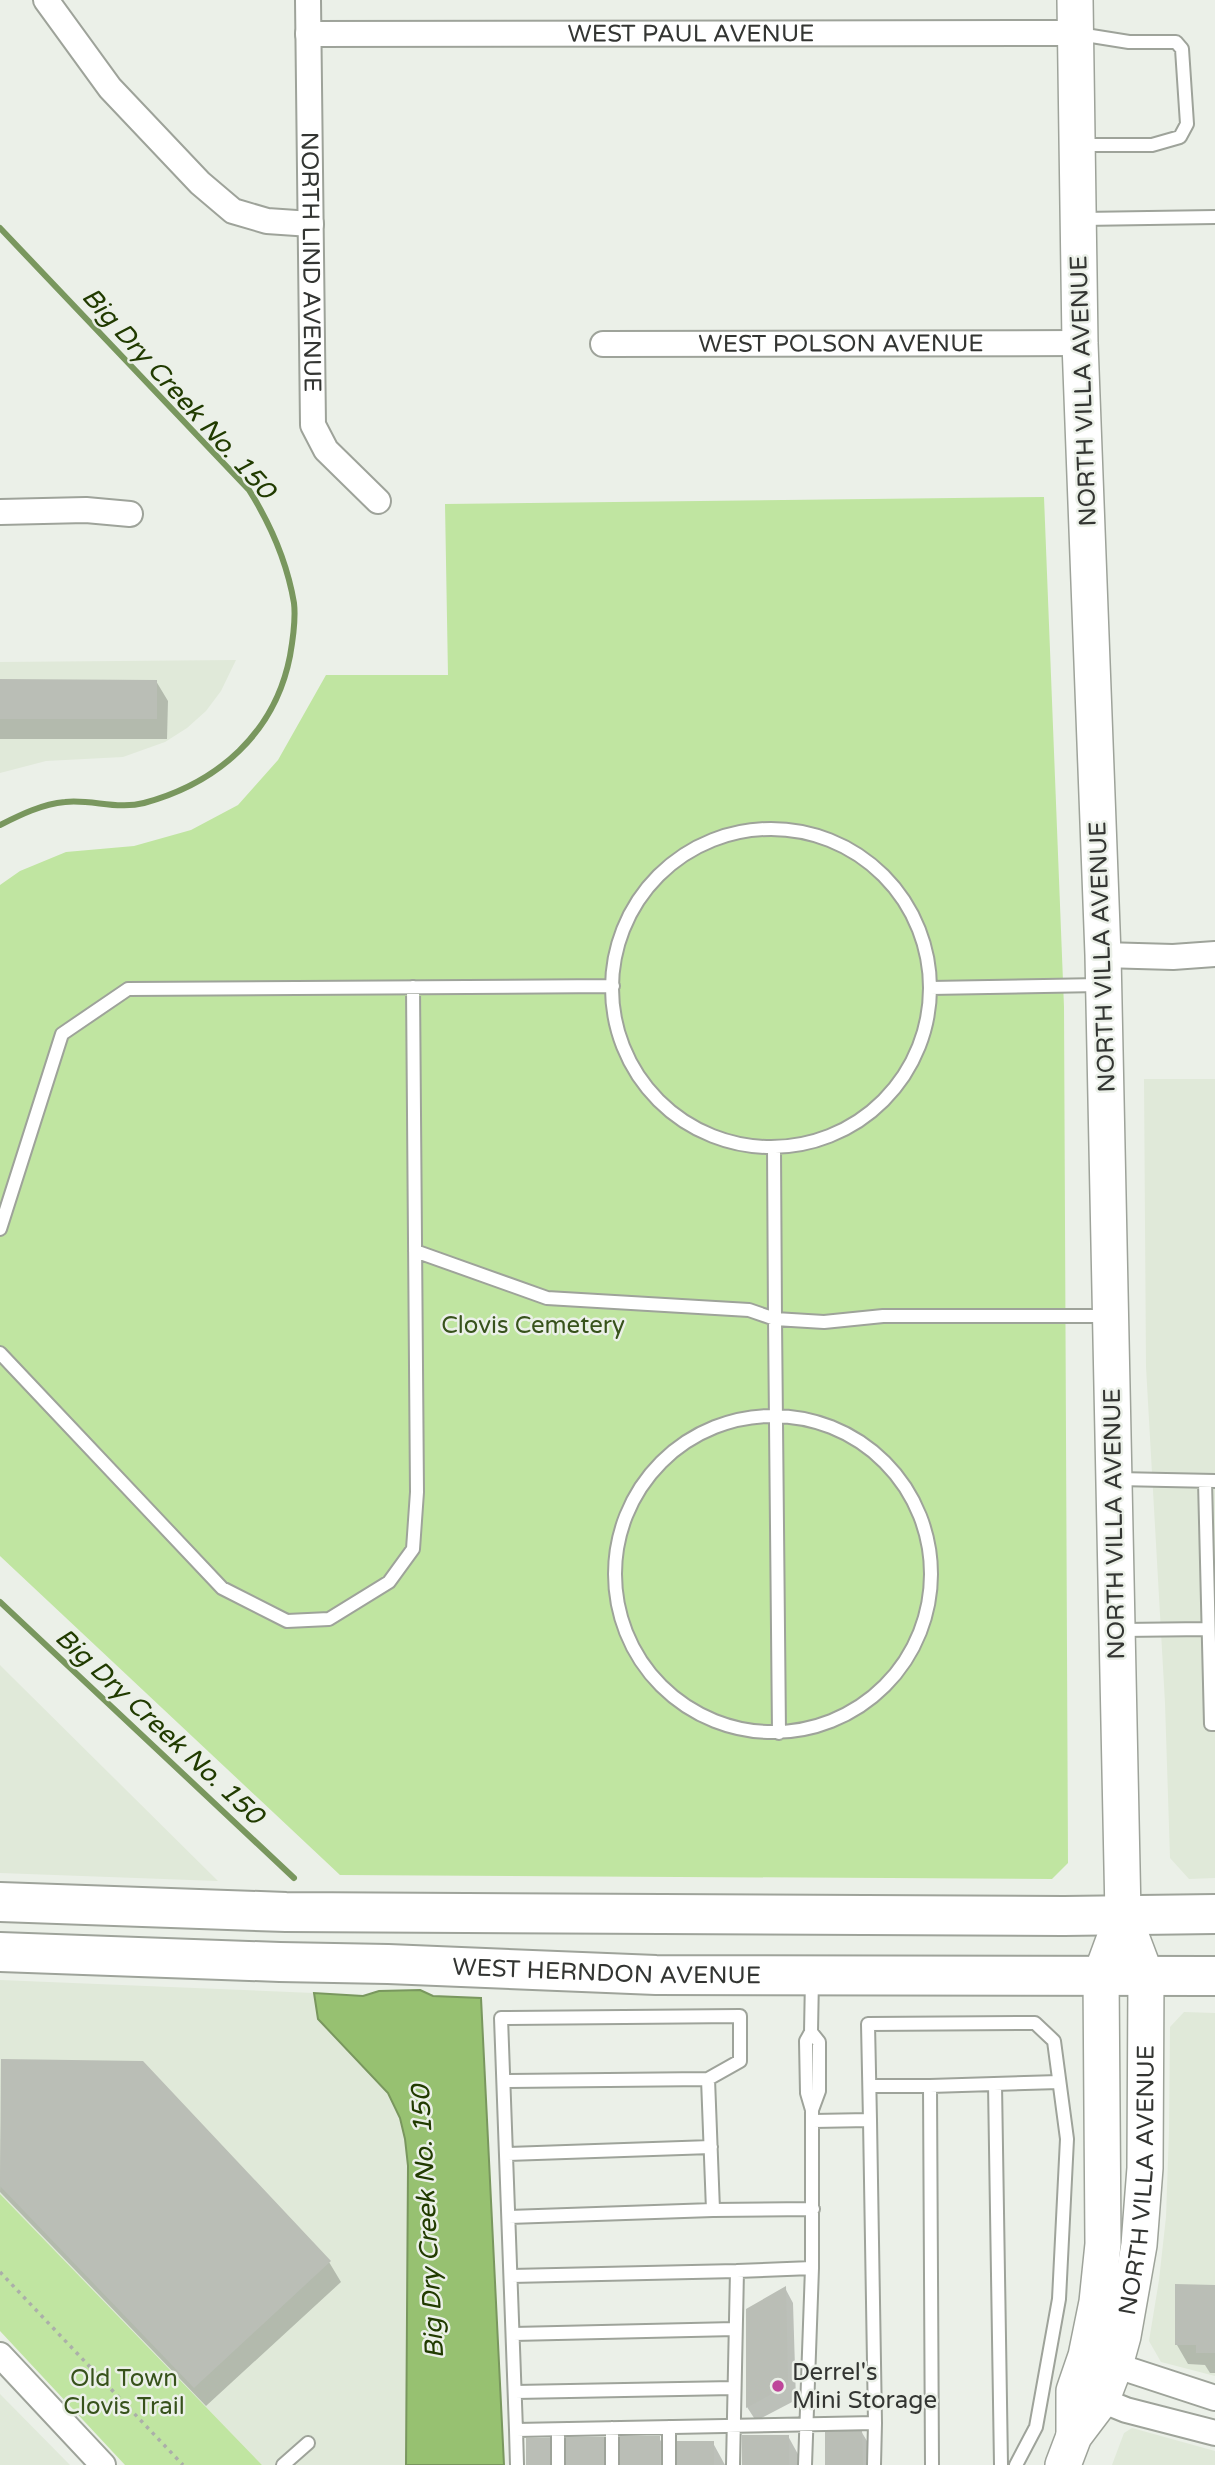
<svg xmlns="http://www.w3.org/2000/svg" width="1215" height="2465" font-family="'Varela Round',sans-serif">
<style>
.built{fill:#e0e9d9}
.green{fill:#c0e5a1}
.water{fill:#97c171;stroke:#79975e;stroke-width:2}
.shadow{fill:#0003}
.lines{fill:none;stroke-linecap:round;stroke-linejoin:round}
.stream{stroke:#79975e;stroke-width:6}
.building{fill:#babeb6}
.lane-casing{stroke:#9ea39a;stroke-width:16}
.street-casing{stroke:#9ea39a;stroke-width:28}
.secondary-casing{stroke:#9ea39a;stroke-width:38}
.primary-casing{stroke:#9ea39a;stroke-width:42}
.path{stroke:#abafa9;stroke-width:3.5;stroke-dasharray:3.5 5;stroke-linecap:butt}
.lane{stroke:#fff;stroke-width:12}
.street{stroke:#fff;stroke-width:24}
.secondary{stroke:#fff;stroke-width:35}
.primary{stroke:#fff;stroke-width:38}
.poi-dot{fill:#be469a;stroke:#ebf0e8;stroke-width:2.5}
.labels{text-anchor:middle;stroke-width:5;stroke-linejoin:round;paint-order:stroke}
.street-label{font-size:24px;fill:#333532;stroke:#ebf0e8}
.park-label{font-size:24px;fill:#37521b;stroke:#ebf0e8}
.poi-label{font-size:24px;fill:#333532;stroke:#ebf0e8;text-anchor:start}
.water-label{font-size:26px;font-style:italic;fill:#213b00;stroke:#ebf0e8}
</style>
<rect width="100%" height="100%" fill="#ebf0e8"/>
<path class="built" d="M236,660l-15,31 -15,20 -19,17 -22,14 -42,15 -77,4 -46,12v-111z
M1144,1079h71v799l-26,1 -19,-21 -5,-155 -19,-336z
M0,1665l13,13 205,203 -218,-8z
M0,1980l314,13 4,26 70,74 12,25 5,21 3,27 -2,299h-144l-262,-271z
M1184,2012l31,1v363l-54,-14 -12,-21 10,-61 7,-63 3,-86 1,-104z
M0,2394l70,71h-70z
M1132,2428l83,23v14h-103l12,-32z"/>
<path class="green" d="M1044,497l20,510 4,856 -16,16 -712,-4 -340,-319v-671l20,-14 46,-19 68,-6 57,-16 47,-25 40,-45 48,-85h122l-3,-171z
M0,2194l262,271h-137l-125,-134z"/>
<path class="water" d="M420,1990l13,6 48,2 23,467h-98l2,-299 -3,-27 -5,-21 -12,-25 -70,-74 -4,-26 49,3 16,-5z"/>
<path class="shadow" d="M0,681h156l12,20 -1,38h-167z
M2,2060l327,202 12,20 -135,124 -206,-214z
M1215,2286v87h-5l-5,-8 -17,-1 -11,-19z
M785,2288l8,15 3,97 -40,21 -9,-14z
M861,2431l12,20v14h-46z
M788,2436l11,20v9h-56z
M659,2438l12,20v7h-104z
M549,2439l9,15v11h-30z
M713,2443l12,22h-48z"/>
<g class="lines">
<path class="stream" d="M0,228l249,262c22,35 38,72 45,113 2,17 -1,36 -4,53 -15,77 -72,127 -146,147 -26,7 -53,-4 -79,-1 -23,2 -45,13 -65,23
M0,1602l294,276"/>
</g>
<path class="building" d="M0,679l157,1v39h-157z
M1,2059l142,2 188,200 -137,127 -194,-202z
M1175,2284l40,1v68h-19v-8h-21z
M786,2286l2,99 -42,23v-99z
M862,2429l1,36h-38v-35z
M742,2435h47v30h-47z
M617,2436h43v29h-43z
M566,2437h40v28h-40z
M526,2438h24v27h-24z
M676,2441h38v24h-38z"/>
<g class="lines">
<defs>
<path id="lane" d="M1078,145h74l28,-8 7,-13 -5,-75 -6,-7h-47l-50,-8
M1082,219l133,-2
M612 988a159 159 0 1 1 318 0a159 159 0 1 1-318 0Z
M930,988l170,-3
M0,1229l62,-195 66,-45 485,-3
M415,1251l132,47 202,12 26,9 -1,-171
M0,1353l222,235 65,33 42,-2 60,-37 24,-33 4,-57 -4,-505
M615 1574a158 158 0 1 1 316 0a158 158 0 1 1-316 0Z
M1117,1479l98,2
M1205,1481l6,243h4
M1121,1630l87,-1
M779,1733l-4,-414 49,3 59,-6h226
M811,2032l8,10v49l-7,19 -5,-17 -1,-52 5,-9 1,-54
M708,2079l5,131 100,-1
M504,2081l204,-2 32,-18v-45l-239,2 15,412
M995,2084l6,381
M870,2086h60
M870,2120l-2,-96 167,-1 19,18 13,98 -8,160 -23,128 -20,38
M813,2121l57,-1 5,303
M507,2154l204,-7
M509,2217l204,-7
M511,2276l226,-5
M513,2334l222,-5
M515,2392l219,-4
M669,2427v38
M558,2430v35
M283,2465l25,-22
M517,2465l-1,-35 359,-7 -1,42
M612,2465v-37
M733,2465l4,-194 75,-3
M805,2465l7,-197v-158
M932,2465l-2,-379 129,-4"/>
<g id="street">
<path d="M46,0l64,88 90,95 33,28 34,10 44,3"/>
<path id="s1" d="M308,0l5,425 13,25 52,51"/>
<path id="s2" d="M308,34l768,-1"/>
<path id="s3" d="M603,344l477,-1"/>
<path d="M0,512l86,-2 44,4"/>
<path d="M1103,955l70,2 42,-3"/>
<path d="M0,2355l103,110"/>
<path d="M1099,2360l116,38"/>
<path d="M1089,2395l37,15 89,23"/>
</g>
<g id="secondary">
<path d="M1074,2436v-45l12,-35 11,-54 6,-58 -2,-269 22,-60"/>
<path id="s4" d="M1063,2465l11,-29 28,-37 13,-34 8,-29 16,-91 6,-77 1,-192 -23,-61 -20,-960 -23,-612 -5,-343"/>
</g>
<g id="primary">
<path d="M0,1902l286,10 778,4 151,-2"/>
<path id="s5" d="M0,1952l280,10 108,2 268,11 559,1"/>
</g>
</defs>
<use href="#lane" class="lane-casing"/>
<use href="#street" class="street-casing"/>
<use href="#secondary" class="secondary-casing"/>
<use href="#primary" class="primary-casing"/>
<path class="path" d="M0,2272l183,193"/>
<use href="#lane" class="lane"/>
<use href="#street" class="street"/>
<use href="#secondary" class="secondary"/>
<use href="#primary" class="primary"/>
</g>
<circle class="poi-dot" cx="778" cy="2386" r="7"/>
<g class="labels">
<g class="street-label">
<text dy="8" stroke="none"><textPath href="#s2" startOffset="383">WEST PAUL AVENUE</textPath></text>
<text dy="8" stroke="none"><textPath href="#s1" startOffset="262">NORTH LIND AVENUE</textPath></text>
<text dy="8" stroke="none"><textPath href="#s3" startOffset="238">WEST POLSON AVENUE</textPath></text>
<text transform="translate(1083 391) rotate(-92)" y="8">NORTH VILLA AVENUE</text>
<text transform="translate(1102 957) rotate(-92)" y="8">NORTH VILLA AVENUE</text>
<text transform="translate(1114 1524) rotate(-91)" y="8">NORTH VILLA AVENUE</text>
<text dy="8" stroke="none"><textPath href="#s5" startOffset="607">WEST HERNDON AVENUE</textPath></text>
<text dy="8" stroke="none"><textPath href="#s4" startOffset="301">NORTH VILLA AVENUE</textPath></text>
</g>
<g class="park-label">
<text x="533" y="1333">Clovis Cemetery</text>
<text x="124" y="2386">Old Town<tspan x="124" dy="28">Clovis Trail</tspan></text>
</g>
<g class="poi-label">
<text x="792" y="2380">Derrel's<tspan x="792" dy="28">Mini Storage</tspan></text>
</g>
<g class="water-label">
<text transform="translate(179 393) rotate(48)" y="9">Big Dry Creek No. 150</text>
<text transform="translate(160 1726) rotate(43)" y="9">Big Dry Creek No. 150</text>
<text transform="translate(427 2222) rotate(-93)" y="9">Big Dry Creek No. 150</text>
</g>
</g>
</svg>
